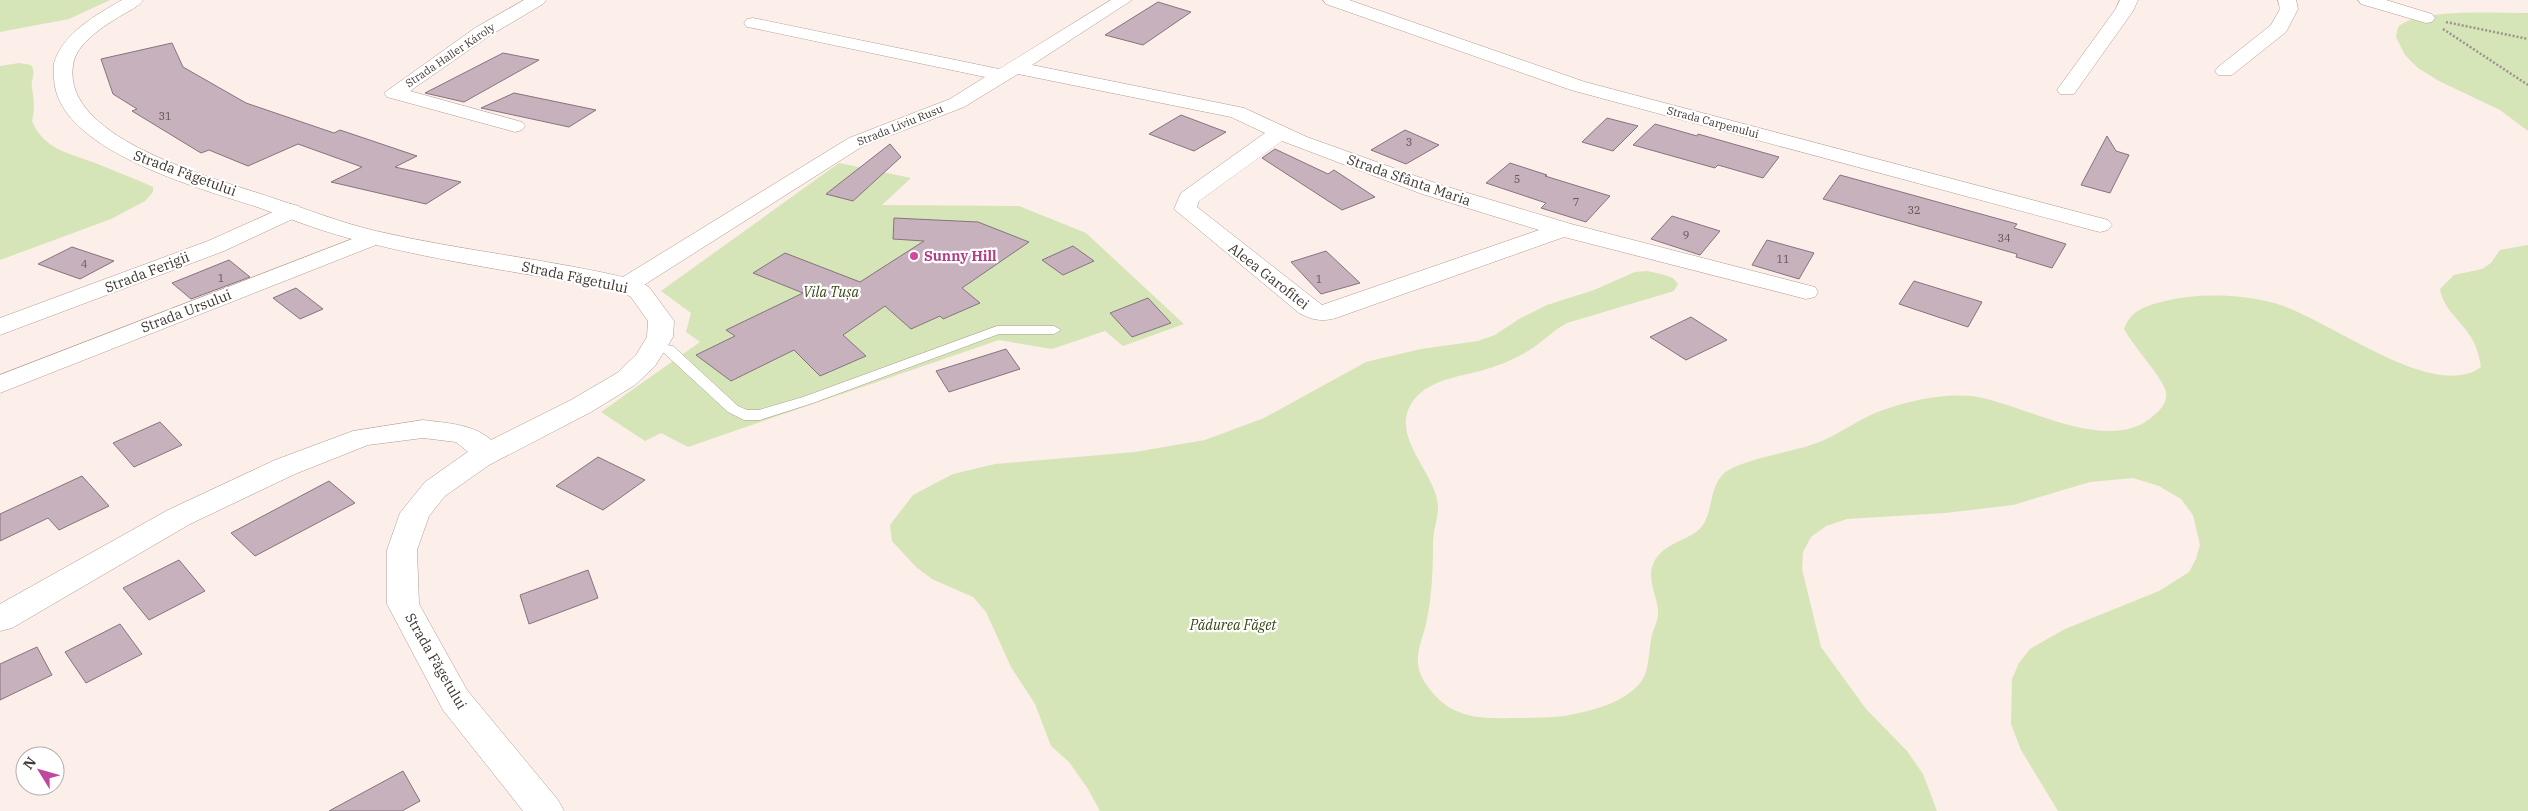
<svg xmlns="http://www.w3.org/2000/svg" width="2528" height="811" font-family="'IBM Plex Serif',serif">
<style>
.green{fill:#d5e5b7}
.building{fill:#c6b1bd;stroke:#86737e}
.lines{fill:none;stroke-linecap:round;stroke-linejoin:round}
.lane-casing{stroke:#b19c92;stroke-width:1}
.street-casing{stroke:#b19c92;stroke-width:1}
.secondary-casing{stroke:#b19c92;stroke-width:1}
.path{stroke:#9e928d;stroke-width:2.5;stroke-dasharray:2 2;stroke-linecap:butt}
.lane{fill:#fff;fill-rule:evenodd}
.street{fill:#fff;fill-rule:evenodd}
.secondary{fill:#fff;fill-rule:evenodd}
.hotel-dot{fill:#d1479c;stroke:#fff;stroke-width:2}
.labels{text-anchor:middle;stroke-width:4.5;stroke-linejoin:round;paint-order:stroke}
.far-street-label{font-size:11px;fill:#3f3632;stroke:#fff}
.number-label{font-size:11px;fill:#615555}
.street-label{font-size:14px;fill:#3f3632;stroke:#fff}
.hotel-label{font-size:14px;font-weight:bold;fill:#b23c85;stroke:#fff;text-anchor:start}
.park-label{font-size:14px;font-style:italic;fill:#374410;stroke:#fff}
</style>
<rect width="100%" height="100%" fill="#fceee8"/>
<path class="green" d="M0,0h110l-41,19 -69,13z
M2528,13v118l-28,-21 -61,-29 -21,-13 -13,-13 -9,-18 2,-10c17,-19 103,-14 130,-14z
M19,63l12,2c6,10 -1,14 1,23 2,12 3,21 0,33 12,29 38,32 63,42 19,8 39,15 58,24v5l-8,9 -34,18 -111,41v-194z
M839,163l72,15 -29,27 137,1 67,27 98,91 -61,22 -18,-15 -53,18 -53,-9 -311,107 -27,-14 -16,8 -44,-29 99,-70 -14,-10 5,-19 -30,-22z
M2528,245v566h-470l-37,-61 -10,-26 1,-45 7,-16 11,-14 35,-20 94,-38 30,-19 7,-13 4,-14 -7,-30 -12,-16 -22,-13 -26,-8 -43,4 -77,23 -68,8 -98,6 -21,7 -15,11 -8,15 -1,17 19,78 45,62 41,42 16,23 14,37h-837l-12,-22 -19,-27 -18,-16 -16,-42 -24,-37 -25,-55 -13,-15 -41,-18 -16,-12 -24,-26 -2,-16 23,-30 40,-21 42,-10 140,-12 70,-12 59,-22 102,-56 55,-13 57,-8 17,-6 24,-16 28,-14 47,-15 41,-18 12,-1 14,3 12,4 5,6 -4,7 -107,32c-10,5 -16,11 -25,18 -13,11 -30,19 -46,25 -25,10 -65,10 -83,35 -25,35 23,71 25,105 0,13 -5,25 -5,38 0,25 -1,50 -6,75 -2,12 -8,25 -9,37 -1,9 2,20 8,28 22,33 49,35 86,34 17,0 35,0 52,-2 27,-5 65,-13 80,-39 5,-11 5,-26 7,-37 1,-10 8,-19 7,-29 -1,-17 -13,-34 -3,-51 11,-19 38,-20 48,-35 11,-17 6,-41 24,-54 19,-12 64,-19 87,-27 21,-7 40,-22 61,-31 29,-11 64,-20 96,-17 50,6 136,60 181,21 8,-7 16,-14 14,-25 -3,-14 -33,-46 -42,-63 7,-19 22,-23 41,-28 34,-8 75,-7 109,2 51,13 159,100 207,64 -2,-12 -5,-24 -13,-34 -10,-15 -25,-25 -28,-44l14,-14 28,-6 9,-6 9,-13z"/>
<path class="building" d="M1158,2l33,10 -48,33 -38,-10z
M172,43l11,24 63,36 88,30 6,-3 77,26 -22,11 66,15 -35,22 -95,-22 31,-15 -64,-23 -50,22 -39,-16 -8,3 -69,-42 5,-2 -24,-15 -12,-35z
M503,53l36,7 -75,42 -39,-9z
M514,93l82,17 -27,17 -88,-19z
M1181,115l45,17 -32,19 -45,-17z
M1607,118l31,8 -25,25 -31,-9z
M1655,124l42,12 1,-2 81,23 -16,21 -45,-13 -3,3 -82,-23z
M1405,130l34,15 -33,19 -35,-14z
M2107,136l9,15 13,4 -19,38 -29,-8z
M890,144l11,13 -48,44 -27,-7z
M1275,149l53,25 6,-4 41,27 -33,13 -80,-52z
M1510,163l37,12 -2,1 65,20 -24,26 -45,-14 5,-5 -60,-20z
M1840,175l177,49 -3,4 52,16 -14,24 -36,-11 1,-3 -194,-55z
M1672,216l48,15 -20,24 -49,-16z
M894,218l84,4 51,20 -67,46 18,15 -37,16 -3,-3 -29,13 -26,-23 -42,29 23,21 -46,20 -26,-26 -63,31 -35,-26 39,-19 -9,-6 77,-37 -50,-20 32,-20 75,29 64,-41 -31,-2z
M1767,240l47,13 -15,26 -47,-14z
M1073,246l21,15 -31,14 -21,-15z
M72,247l42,14 -34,18 -42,-15z
M1326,251l34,32 -39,11 -30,-32z
M229,260l21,17 -59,22 -19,-16z
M1914,281l68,21 -14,25 -69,-23z
M296,288l27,21 -23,10 -27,-21z
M1148,298l23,25 -39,14 -22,-24z
M1691,317l36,23 -41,20 -36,-23z
M1006,349l14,20 -71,23 -13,-21z
M160,422l22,23 -48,22 -21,-24z
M598,457l47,23 -42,30 -47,-24z
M82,476l27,30 -50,24 -11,-12 -48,23v-27z
M329,481l26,22 -100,53 -24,-23z
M179,560l26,31 -56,29 -26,-32z
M588,570l10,28 -69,26 -9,-29z
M120,624l22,30 -56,29 -21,-31z
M37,647l15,28 -52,25v-36z
M403,771l17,30 -18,10h-73z"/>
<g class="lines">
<defs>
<path id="lane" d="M997,326h57l7,4 -7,4h-55l-186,69 -53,17h-16l-16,-8 -64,-59 -15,-3 -2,-3 7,-4 19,3 65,60 9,4h12l44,-13z"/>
<path id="street" d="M524,0h22l-3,4 -54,32 -79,55 112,31 3,4 -3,4 -7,2 -7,-2 -121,-33 -3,-4 91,-65z
M1111,0h21l-100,65 212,43 63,29 131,47 133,40 244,63 3,5 -3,5 -9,2 -242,-62 -228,81c-14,4 -24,2 -37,-5l-125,-104 7,-16 84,-60 -34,-16 -213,-43 -54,33 -101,39 -227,144 -9,2 -9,-2 -3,-5 3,-5 231,-142 101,-39 35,-22 -232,-49 -6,-1 -3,-4 3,-4 6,-1 246,51zM1282,141l140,53 117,36 -217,75 -125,-98 2,-6z
M1323,0h26l236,82 523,138 4,5 -4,5 -8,2 -8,-2 -521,-140 -245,-86z
M2120,0h18l-5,11 -59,83h-14l-3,-4 58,-80z
M2278,0h18l2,9 -12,23 -54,43h-14l-3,-4 3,-4 53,-42 9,-16z
M2358,0h28l46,14 3,4 -3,4 -6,1 -65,-19z
M291,204l8,2 3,5 -3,5 -75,35 -224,84v-17l208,-77z
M373,231l8,2 4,5 -4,5 -381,150v-18z
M423,420c30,4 61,4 79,33l-4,7 -10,2 -10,-2 -22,-18 -33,-4 -55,7 -73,29 -105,50 -178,104 -12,3v-27l168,-94 107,-50 78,-29z"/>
<path id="secondary" d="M122,0h21c-5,7 -14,11 -21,15 -18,11 -46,28 -49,50 -12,76 149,115 203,134 33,11 66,24 100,32 86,20 174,28 260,49l13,7 25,34 -1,16 -18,29 -20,19 -44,27 -102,53 -44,31 -16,20 -12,34 2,54 48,86 91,110 6,11h-41l-80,-101 -56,-106v-54l13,-37 25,-31 44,-31 102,-51 46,-27 19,-18 11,-18 1,-16 -17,-24 -11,-6c-87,-17 -174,-28 -260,-50 -34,-8 -67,-21 -100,-33 -57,-19 -204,-57 -206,-130 0,-5 -1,-10 0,-15 9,-30 42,-48 68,-63z"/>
</defs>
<use href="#lane" class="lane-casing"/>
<use href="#street" class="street-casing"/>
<use href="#secondary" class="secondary-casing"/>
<path class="path" d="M2446,22l82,17
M2443,29l85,56"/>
<use href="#lane" class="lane"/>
<use href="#street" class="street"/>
<use href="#secondary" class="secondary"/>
</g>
<circle class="hotel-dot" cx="914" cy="256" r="5"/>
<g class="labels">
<g class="far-street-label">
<text transform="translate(450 55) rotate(-34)" y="4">Strada Haller Károly</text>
<text transform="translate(1713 122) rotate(15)" y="4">Strada Carpenului</text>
<text transform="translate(900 125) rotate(-22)" y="4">Strada Liviu Rusu</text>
</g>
<g class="number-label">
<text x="165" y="120">31</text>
<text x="1409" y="146">3</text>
<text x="1517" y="183">5</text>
<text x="1576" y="206">7</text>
<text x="1914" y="214">32</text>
<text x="1686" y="239">9</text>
<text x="2004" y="242">34</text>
<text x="1783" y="263">11</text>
<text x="84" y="268">4</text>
<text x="221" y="282">1</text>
<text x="1319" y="283">1</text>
</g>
<g class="street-label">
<text transform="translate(185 173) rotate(20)" y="5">Strada Făgetului</text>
<text transform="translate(1409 180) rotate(19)" y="5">Strada Sfânta Maria</text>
<text transform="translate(147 272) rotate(-21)" y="5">Strada Ferigii</text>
<text transform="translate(1269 276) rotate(38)" y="5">Aleea Garofitei</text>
<text transform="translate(575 277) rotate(12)" y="5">Strada Făgetului</text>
<text transform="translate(186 311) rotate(-21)" y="5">Strada Ursului</text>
<text transform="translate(436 661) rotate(60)" y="5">Strada Făgetului</text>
</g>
<g class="hotel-label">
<text x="924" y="261">Sunny Hill</text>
</g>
<g class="park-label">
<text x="831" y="297">Vila Tușa</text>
<text x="1233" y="630">Pădurea Făget</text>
</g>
</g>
<g transform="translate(40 771) rotate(307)"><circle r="24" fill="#ffffff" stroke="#b2afad"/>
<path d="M0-4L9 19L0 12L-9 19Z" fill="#c0489c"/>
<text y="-8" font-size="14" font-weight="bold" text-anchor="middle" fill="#3f3632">N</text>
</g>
</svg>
